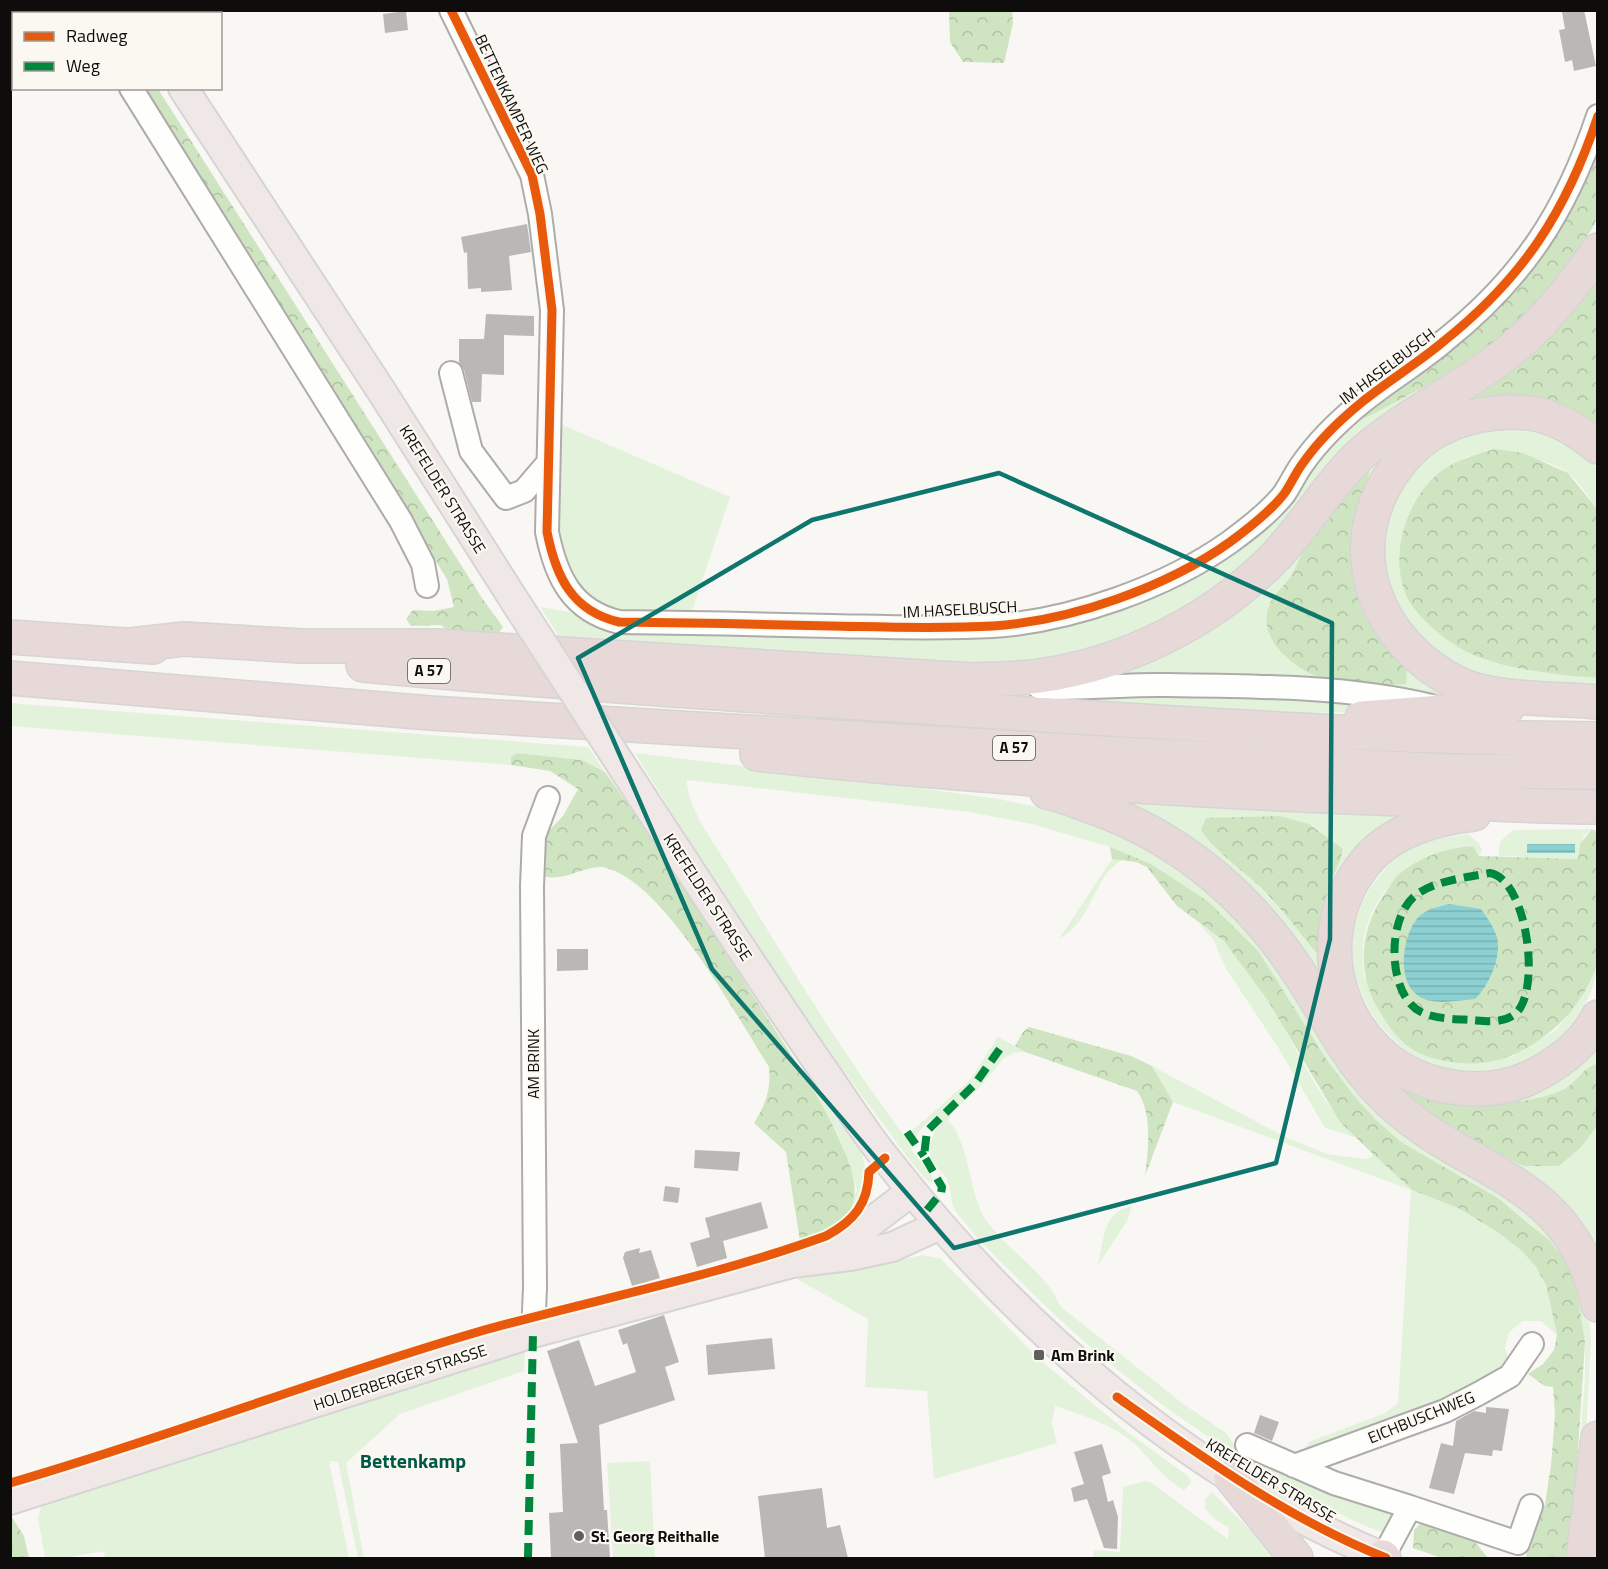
<svg xmlns="http://www.w3.org/2000/svg" width="1608" height="1569" font-family="'Titillium Web',sans-serif">
<style>
.green{fill:#e3f2da;fill-rule:evenodd}
.forest{fill:url(#forest-crowns)}
.water{fill:url(#water-rules)}
.building{fill:#bab8b6}
.lines{fill:none;stroke-linecap:round;stroke-linejoin:round}
.minor-casing{stroke:#aeacaa;stroke-width:26}
.major-casing{stroke:#d6d5d4;stroke-width:32}
.highway-casing{stroke:#d6d5d4;stroke-width:36}
.minor{stroke:#fefefd;stroke-width:22}
.major{stroke:#f0e8e7;stroke-width:28}
.highway{stroke:#e8d9d9;stroke-width:33}
.major-bridge-casing{stroke:#d6d5d4;stroke-width:32;stroke-linecap:butt}
.major-bridge{stroke:#f0e8e7;stroke-width:28}
.quiet{stroke:#00873e;stroke-width:8;stroke-dasharray:15 8;stroke-linecap:butt}
.cycleway-casing{stroke:#fbf8f2;stroke-width:13}
.cycleway{stroke:#e8590c;stroke-width:9}
.marked{fill:none;stroke:#0f766e;stroke-width:4.5;stroke-linejoin:round}
.poi-dot{fill:#615f5d;stroke:#fbf8f2;stroke-width:2}
.labels{text-anchor:middle;stroke-width:4.5;stroke-linejoin:round;paint-order:stroke}
.shield{fill:#fbf8f2;stroke:#565451;stroke-width:1.5}
.shield-label{font-size:15px;font-weight:bold;fill:#0f0d0c}
.street-label{font-size:16px;fill:#0f0d0c;stroke:#fbf8f2}
.poi-label{font-size:16px;font-weight:bold;fill:#0f0d0c;stroke:#fbf8f2;text-anchor:start}
.quarter-label{font-size:20px;font-weight:bold;fill:#005846;stroke:#fbf8f2}
</style>
<defs>
<pattern id="forest-crowns" width="20" height="18" patternUnits="userSpaceOnUse" patternTransform="scale(1.5)"><rect width="20" height="18" fill="#cfe4c1"/><path d="M2 6a3 3 0 1 1 6 0M12 15a3 3 0 1 1 6 0" fill="none" stroke="#b1c2a5"/></pattern>
<pattern id="water-rules" width="6" height="5" patternUnits="userSpaceOnUse" patternTransform="scale(1.5)"><rect width="6" height="5" fill="#8cd0d2"/><path d="M0 2.5h6" fill="none" stroke="#78b1b3"/></pattern>
</defs>
<rect width="100%" height="100%" fill="#f9f7f4"/>
<path class="green" d="M1395,382l-30,36 57,-29c-27,18 -53,36 -76,58 -33,31 -58,72 -89,105 -48,50 -116,87 -184,104 -32,7 -64,8 -96,10l-413,-22 -24,-37 40,7 444,14 195,-73 100,-104z
M558,423l172,74 -40,120 -90,-6 -42,-50z
M1512,427c25,5 71,16 84,41 5,10 1,31 1,43 -8,-13 -16,-28 -28,-37 -8,-7 -20,-11 -30,-14 -46,-18 -79,-9 -113,27l26,157 43,18 37,9 65,7v14c-38,-6 -110,-7 -142,-26 -22,-13 -45,-35 -58,-57 -4,-6 -5,-15 -7,-21 -3,-9 -7,-18 -8,-26 -4,-36 16,-80 42,-103 25,-22 56,-28 88,-32z
M1398,452l-35,124 93,113 -11,14 -90,9 -49,1 -321,-18 102,-22 220,-129 -14,30 -24,31 30,62 23,12 20,5 65,-18c-13,-13 -28,-25 -37,-41 -26,-45 -20,-99 -2,-144l-7,-11 6,-11z
M10,703l578,44 17,25 -23,-12 -65,-7 -6,4v8l-500,-39z
M635,753l248,30 115,16 44,9 42,11 63,28 55,38 42,41 38,48 26,47 26,37 45,56 47,35 75,42 54,45 33,73 3,31 -5,97 -14,97 13,-156v-36l-9,-57 -27,-45 -24,-21 -27,-21 -97,-56 -25,-22 -21,-23 -28,-37 -68,-108 -50,-50 -58,-38 -41,-17 -78,-23 -63,-12 -282,-32c-1,29 33,71 48,97 54,88 108,177 170,260l65,-57 28,-43 27,15 -12,1 -10,6 -23,28 -28,25 -4,9c21,19 20,66 35,94 20,34 62,54 77,91l122,97 44,30 8,12 75,39 81,24 9,10 -11,16c-31,-9 -58,-26 -86,-41 -107,-57 -204,-132 -289,-219 -20,-20 -42,-41 -58,-64 -5,-8 -3,-21 -8,-31 -3,-6 -10,-11 -14,-17 -9,-13 2,-31 9,-42l-10,-1c-10,9 -18,16 -21,30l22,29 -1,5c-13,-6 -41,-50 -52,-63 -88,-118 -169,-242 -245,-367z
M1096,799l321,16 -75,72 -1,124 126,87 130,-64 1,223 -178,-139 -130,-171zM1309,824l34,25c-2,12 -7,20 -11,31 -10,25 -12,52 -10,78 -36,-42 -70,-83 -114,-117z
M1592,829l-8,6 -6,24 -79,-3c-2,-13 4,-19 15,-26z
M1468,834l11,9 3,7 -3,6 -6,-10c-49,4 -94,34 -107,84 -5,15 -3,32 -2,47l147,80 45,-27 25,-32 16,-36c0,31 -22,62 -44,82 -21,21 -49,31 -78,30 -99,-4 -161,-121 -95,-199 7,-8 16,-20 26,-26 17,-9 42,-12 62,-15z
M1112,859h12c-32,16 -29,60 -65,80z
M1199,924c9,6 19,11 26,18 57,57 75,142 133,196l-33,-10 -46,-79 -54,-82 -12,-28z
M1152,1066l131,70 44,18 38,5 7,-2v-4l40,37 46,18 38,23 26,20 14,16 10,18 11,50 -16,-14h-18l-14,11 -4,16 4,12 -3,10 -34,23 -171,62 8,-13 76,-29 13,-10 13,-213 -238,-88z
M805,1076l57,78c12,46 -7,67 -48,83l43,-46c-8,-42 -30,-79 -52,-115z
M1132,1206l-5,15 -29,44c7,-26 3,-52 34,-59z
M923,1255l18,4 99,101 86,71 62,45 3,7 -7,7c-19,-10 -33,-30 -48,-45 -23,-21 -52,-29 -81,-39l-3,17 5,20 -123,36 -7,-88 -62,-4 3,-68 -71,-40z
M515,1350l10,1 -1,20 -124,43 -54,49 18,95h-6l-20,-96 -9,-1 20,97h-245l1,-7 -43,7h-17l-7,-41 5,-15z
M650,1461l5,97h-42l-6,-95z
M1145,1481l5,1 78,57 1,-11 -13,-8 -11,-11v-9l7,-8 67,66h-185l-1,-8 27,2 3,-65z"/>
<path class="forest" d="M949,11h63l1,12 -9,40 -41,-1 -13,-20z
M140,89h18l324,509 21,29 -8,11 -44,-4 -10,-9 -30,1 -5,-7 7,-9 20,1 21,-4 -7,-28z
M1597,134c0,24 5,58 0,82 -1,10 -12,22 -17,32 -48,82 -132,128 -215,170l-3,-5 135,-107z
M1597,275v156l-129,-21 -15,-9z
M1495,449l28,4 45,20 29,36v169c-43,-4 -109,-9 -145,-35 -14,-9 -35,-28 -43,-42 -22,-41 -4,-101 31,-129 16,-12 36,-18 55,-23z
M1370,469c-2,15 -9,26 -13,40 -10,36 -7,84 13,116 10,16 24,28 37,41l-1,18c-21,1 -44,4 -65,0 -32,-5 -87,-38 -72,-78 4,-12 18,-22 24,-33 5,-9 8,-20 14,-29 16,-26 37,-50 54,-74z
M517,753l65,7 23,12 40,57 160,247c13,21 25,42 35,65 25,53 22,82 -40,100l-14,-89 -32,-29c12,-19 17,-33 15,-56 -34,-53 -103,-182 -162,-199 -19,-6 -40,15 -66,8l-1,-36 23,-24 15,-27 -28,-18 -39,-6v-8z
M1279,816l30,8 34,25c-2,12 -7,20 -11,31 -11,26 -12,52 -10,79 -19,-22 -37,-46 -58,-68 -17,-18 -52,-42 -63,-61l5,-12z
M1592,829l5,3c0,32 0,63 0,95 0,11 3,26 0,37 -12,37 -38,66 -72,85 -23,13 -48,17 -74,13 -37,-6 -52,-18 -71,-50 -24,-38 -21,-82 5,-119 4,-5 8,-13 13,-18 21,-18 48,-27 75,-29l6,10 99,3 2,-15z
M1110,847l41,17 58,38 50,50 68,108 28,37 21,23 25,22 97,56 51,42 17,22 10,23 9,57 -14,216h-45l3,-22 8,-11 8,-21 6,-39 4,-50 -2,-28 -8,-1 -17,-12 15,-10 11,-14 3,-15 -11,-50 -10,-18 -14,-16 -26,-20 -38,-23 -46,-18 -40,-37 -32,-31 -73,-123 -43,-58 -47,-35 -30,-39 -11,-5 -24,-3z
M1029,1027l102,29 21,10 21,36 -28,74c3,-25 8,-63 -8,-85l-112,-39 -10,-6 8,-14z
M1597,1064v62l-16,21 -22,19h-35l-51,-23 -64,-45 -4,-7 7,-3c17,4 36,12 54,14 30,4 67,0 95,-11 15,-7 21,-23 36,-27z
M11,1516l13,20 5,22h-18z
M1423,1521l45,12 20,25h-47l-28,-10 1,-18z"/>
<path class="water" d="M1527,844h48v9h-48z
M1449,904l32,5c7,10 13,18 16,29 5,19 -9,49 -22,61 -16,1 -40,7 -55,-2 -24,-14 -18,-58 -4,-77 7,-10 22,-13 33,-16z"/>
<path class="building" d="M1571,10h13l12,56 -22,5 -2,-11 -7,2 -6,-32 6,-1 -3,-17z
M406,11l2,19 -23,3 -2,-19z
M527,224l4,28 -22,4 3,34 -31,2v-4l-13,1 -1,-37 -3,1 -3,-16z
M486,314l48,2v20l-30,-1v40l-22,-1 -1,28h-9l-8,-32 -5,-8v-23h25z
M557,949h31v21l-31,1z
M695,1150l45,2 -2,19 -44,-3z
M665,1186l15,2 -2,15 -15,-2z
M761,1202l7,26 -45,13 4,17 -30,9 -7,-24 20,-6 -5,-19z
M640,1248l-1,5 12,-3 9,28 -26,8 -1,3 -10,-31 2,-6z
M664,1315l15,47 -14,5 10,33 -76,25 5,85h3l3,48h-59l-2,-45 14,-1 -3,-68 18,-1 -31,-92 32,-11 16,46 41,-14 -9,-29 -4,2 -5,-15z
M772,1338l3,31 -67,6 -2,-30z
M1486,1407l23,2 -7,42 -9,-1 -1,6 -27,-3 -11,41 -25,-6 12,-45 12,3 3,-25 18,-10 12,2z
M1260,1415l19,7 -7,19 -18,-8z
M1102,1444l9,29 -9,3 6,26 5,-2 5,17 -1,32 -13,-1 -17,-49 -13,3 -3,-14 13,-4 -10,-32z
M822,1488l5,40 13,-3 8,33h-83l-7,-62z"/>
<g class="lines">
<defs>
<path id="minor" d="M83,10l1,4
M451,10l81,165 8,39 12,96 -5,222c9,45 25,79 72,90 71,1 141,2 212,4 54,1 108,3 162,0 78,-5 174,-39 237,-84 19,-14 40,-30 54,-48 7,-10 12,-22 19,-31 16,-23 37,-43 59,-61 26,-21 56,-39 82,-61 79,-63 122,-129 154,-225
M131,88l270,433 22,43 4,22
M451,373l20,78 35,47 18,-7 24,-28
M1039,687c43,3 86,-3 128,-2 84,1 182,1 264,21
M533,1333l2,-45 -3,-402 2,-50 14,-38
M1247,1445l87,38 76,24
M1294,1466l151,-55 33,-17 32,-18 22,-32
M1383,1557l27,-50 108,36 13,-37"/>
<path id="major" d="M133,10l1,4
M183,88l199,304 134,211
M644,800c60,91 118,182 180,271 21,30 40,61 63,89 130,166 301,317 499,398
M812,1253l50,-24 50,-38
M10,1500l523,-167 259,-70 58,-7 42,-9 48,-22"/>
<path id="highway" d="M1598,447c-37,-31 -70,-41 -117,-32 -37,7 -64,24 -86,54 -57,79 -20,174 64,215 36,17 98,14 139,18
M10,637l143,10
M131,645l53,-6 117,7h135l535,34c22,-1 45,-1 68,-4 86,-12 171,-54 232,-115 33,-33 59,-79 91,-108 40,-35 89,-59 132,-90 42,-30 75,-71 104,-113
M363,665c206,19 413,32 620,46 205,13 409,27 615,28
M10,678l420,35 670,40 344,18 154,1
M1362,718l146,-11
M757,754c205,22 412,36 619,44 74,3 147,9 222,9
M1047,792c14,3 29,9 43,14 94,32 167,97 218,181 23,36 41,73 71,104 80,85 192,80 219,214
M1474,814c-39,4 -84,17 -109,49 -63,78 -23,197 73,221 31,8 60,7 89,-5 28,-13 56,-33 71,-62
M1231,1477l65,81
M1382,1558l1,-1
M1583,1558l15,-120"/>
</defs>
<use href="#minor" class="minor-casing"/>
<use href="#major" class="major-casing"/>
<use href="#highway" class="highway-casing"/>
<use href="#minor" class="minor"/>
<use href="#major" class="major"/>
<use href="#highway" class="highway"/>
<defs>
<path id="major-bridge" d="M516,603l128,197"/>
</defs>
<use href="#major-bridge" class="major-bridge-casing"/>
<use href="#major-bridge" class="major-bridge"/>
<path class="quiet" d="M1490,873c37,6 52,119 25,141 -13,10 -30,7 -44,6 -16,-1 -36,-1 -50,-8 -34,-17 -35,-95 -5,-117 18,-14 52,-18 74,-22z
M907,1132l17,24
M927,1210l14,-17 1,-6 -18,-31 3,-25 48,-47 29,-41
M528,1558l5,-225"/>
<defs>
<path id="cycleway" d="M451,10l81,165 8,39 12,96 -5,222c9,45 25,79 72,90 71,1 141,2 212,4 54,1 108,3 162,0 78,-5 174,-39 237,-84 19,-14 40,-30 54,-48 7,-10 12,-22 19,-31 16,-23 37,-43 59,-61 26,-21 56,-39 82,-61 79,-63 122,-129 154,-225
M1117,1397c85,60 171,122 269,161
M10,1483c159,-46 312,-106 471,-152 115,-32 232,-54 345,-95 28,-15 42,-32 43,-64l16,-14"/>
</defs>
<use href="#cycleway" class="cycleway-casing"/>
<use href="#cycleway" class="cycleway"/>
</g>
<path class="marked" d="M999,473l333,150 -2,316 -54,224 -322,85 -242,-279 -134,-311 234,-138z"/>
<g class="poi-dot">
<rect x="1033" y="1349" width="12" height="12" rx="3"/>
<circle cx="579" cy="1536" r="6"/>
</g>
<g class="labels">
<g class="shield">
<rect x="408" y="659" width="42" height="24" rx="4.5"/>
<rect x="993" y="736" width="42" height="24" rx="4.5"/>
</g>
<g class="shield-label">
<text x="429" y="676">A 57</text>
<text x="1014" y="753">A 57</text>
</g>
<g class="street-label">
<text transform="translate(512 104) rotate(65)" y="6">BETTENKAMPER WEG</text>
<text transform="translate(1387 366) rotate(-37)" y="6">IM HASELBUSCH</text>
<text transform="translate(443 489) rotate(58)" y="6">KREFELDER STRASSE</text>
<text transform="translate(960 609) rotate(-3)" y="6">IM HASELBUSCH</text>
<text transform="translate(708 897) rotate(57)" y="6">KREFELDER STRASSE</text>
<text transform="translate(533 1064) rotate(-90)" y="6">AM BRINK</text>
<text transform="translate(400 1377) rotate(-18)" y="6">HOLDERBERGER STRASSE</text>
<text transform="translate(1421 1417) rotate(-22)" y="6">EICHBUSCHWEG</text>
<text transform="translate(1271 1480) rotate(31)" y="6">KREFELDER STRASSE</text>
</g>
<g class="poi-label">
<text x="1051" y="1361">Am Brink</text>
<text x="591" y="1542">St. Georg Reithalle</text>
</g>
<g class="quarter-label">
<text x="413" y="1468">Bettenkamp</text>
</g>
</g>
<rect width="1608" height="1569" fill="none" stroke="#0f0d0c" stroke-width="24"/>
<rect x="12" y="12" width="210" height="78" fill="#fbf8f2" stroke="#9d9a96" stroke-width="1.5"/>
<rect x="24" y="32" width="30" height="9" fill="#e8590c" stroke="#9d9a96" stroke-width="1.5"/>
<text x="66" y="42" font-size="18" fill="#0f0d0c">Radweg</text>
<rect x="24" y="62" width="30" height="9" fill="#00873e" stroke="#9d9a96" stroke-width="1.5"/>
<text x="66" y="72" font-size="18" fill="#0f0d0c">Weg</text>
</svg>
